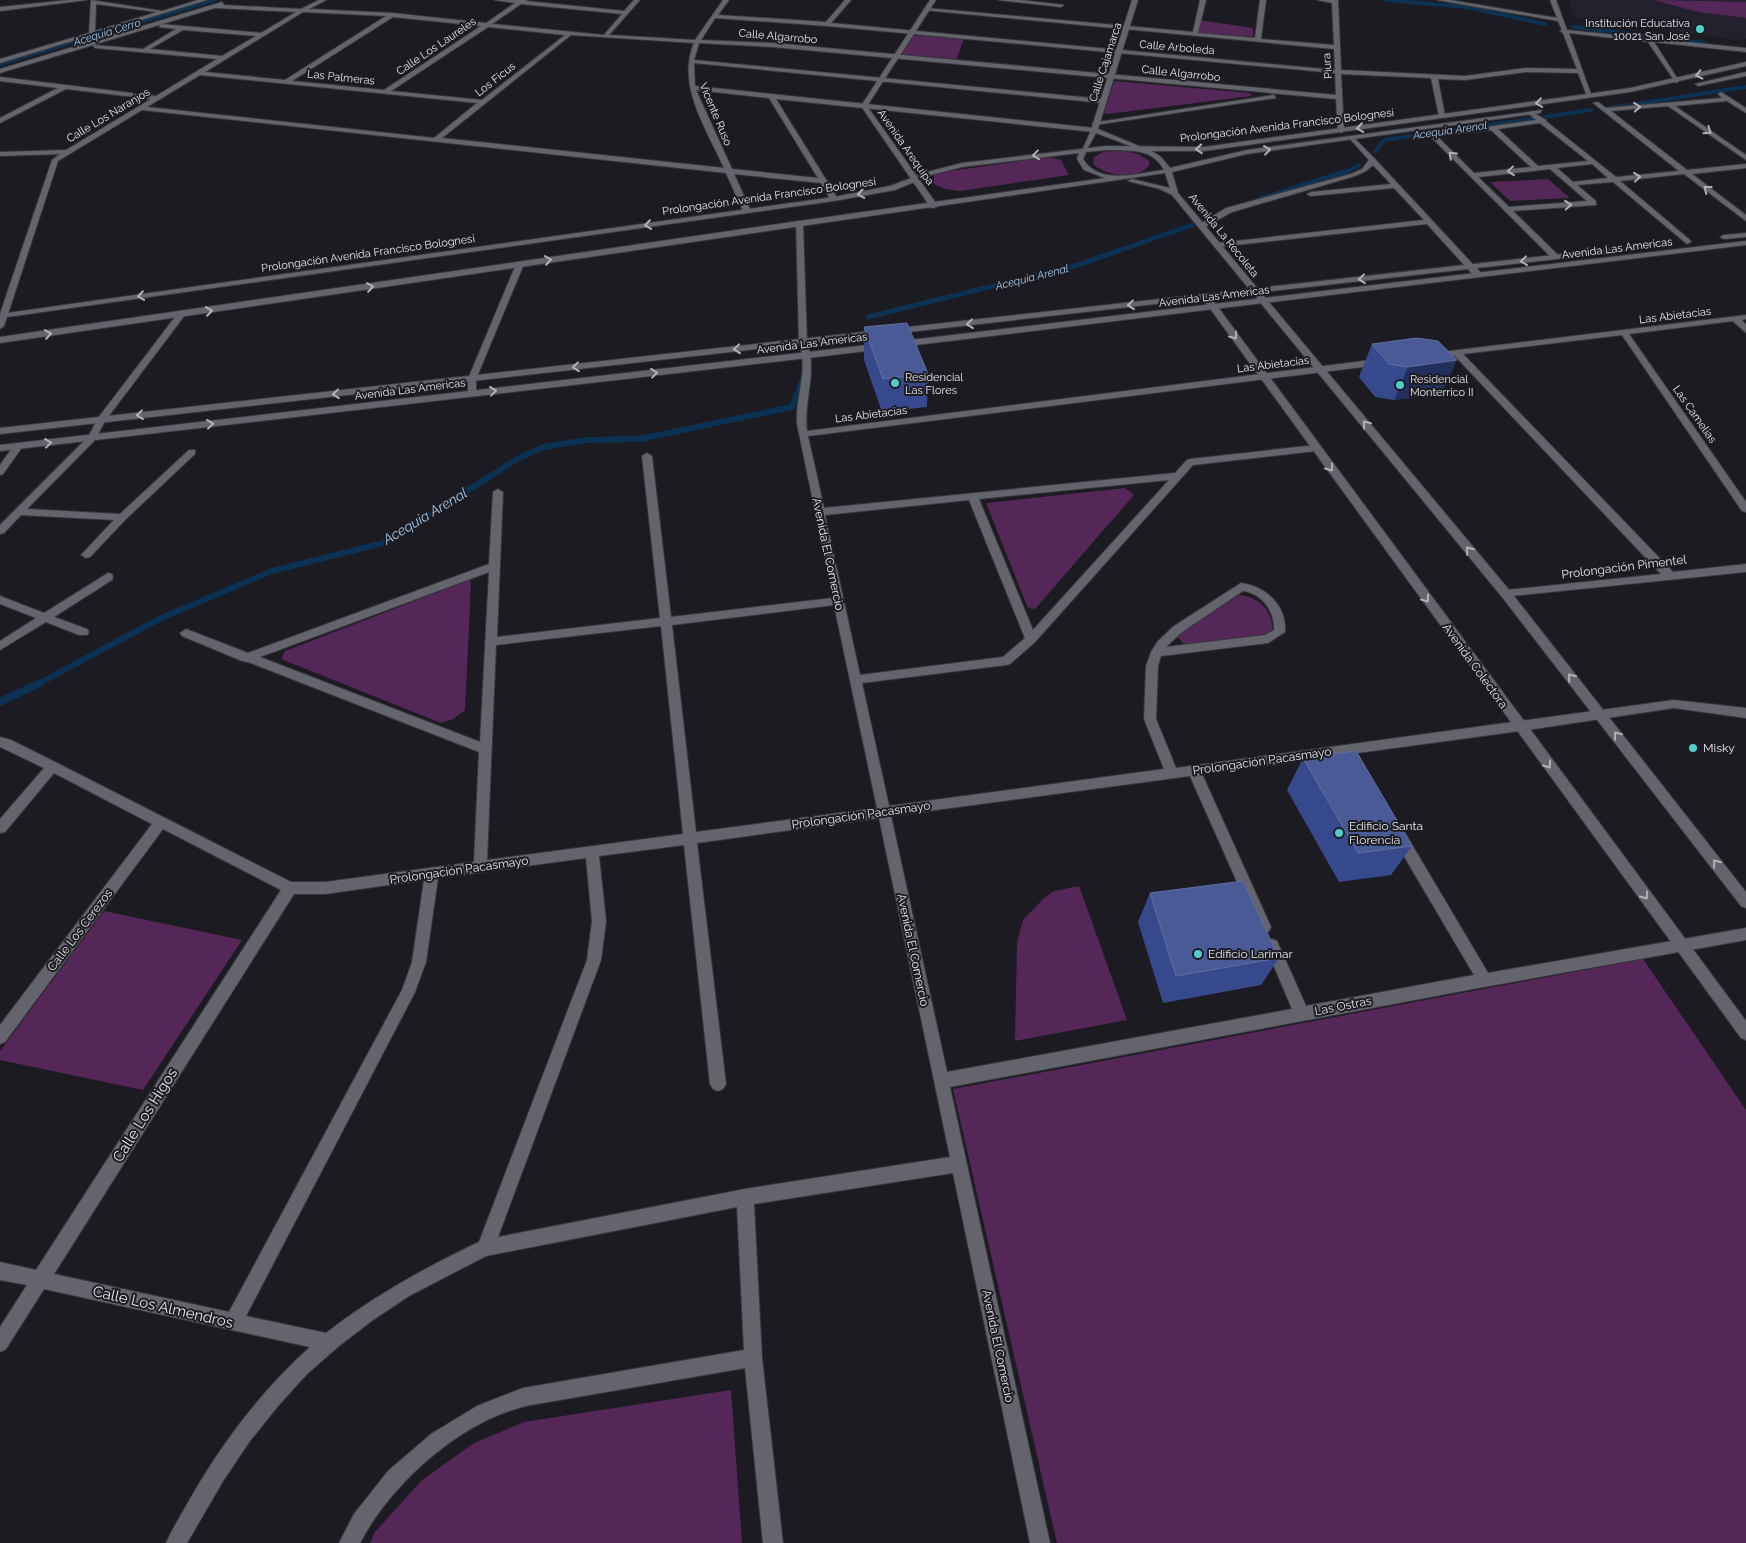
<svg xmlns="http://www.w3.org/2000/svg" width="1746" height="1543" font-family="Raleway,sans-serif">
<style>
.built{fill:#22212d}
.green{fill:#552758}
.lines{fill:none;stroke-linecap:round;stroke-linejoin:round}
.stream-far3{stroke:#0b3153;stroke-width:4}
.stream-far2{stroke:#0b3153;stroke-width:5}
.stream-far1{stroke:#0b3153;stroke-width:6}
.stream{stroke:#0b3153;stroke-width:8}
.minor-casing{stroke:#37373b;stroke-width:2}
.tertiary-casing{stroke:#37373b;stroke-width:2}
.secondary-casing{stroke:#37373b;stroke-width:2}
.minor{fill:#64646c;fill-rule:evenodd}
.tertiary{fill:#64646c;fill-rule:evenodd}
.secondary{fill:#64646c;fill-rule:evenodd}
.wall{fill:#36498c}
.shaded-wall{fill:#232f5d}
.building{fill:#495a96;stroke:#616fa3}
.oneway{stroke:#b1b1b7}
.poi-dot{fill:#52cdcc;stroke:#1b1b21;stroke-width:2}
.labels{text-anchor:middle;stroke-width:4;stroke-linejoin:round;paint-order:stroke}
.far-poi-label{font-size:11px;fill:#e5e5e9;stroke:#1b1b21;text-anchor:start}
.far-water-label{font-size:11px;font-style:italic;fill:#a7c9ec;stroke:#1b1b21}
.far-street-label{font-size:11px;fill:#e5e5e9;stroke:#1b1b21}
.street-label{font-size:12px;fill:#e5e5e9;stroke:#1b1b21}
.poi-label{font-size:12px;fill:#e5e5e9;stroke:#1b1b21;text-anchor:start}
.water-label{font-size:14px;font-style:italic;fill:#a7c9ec;stroke:#1b1b21}
.near-street-label{font-size:15px;fill:#e5e5e9;stroke:#1b1b21}
</style>
<rect width="100%" height="100%" fill="#1b1b21"/>
<path class="built" d="M1568,0h178v39l-9,1 -162,-22z"/>
<path class="green" d="M1654,0l92,2v16l-48,-6z
M1199,20l54,8v9l-54,-4 -2,-1z
M912,35l52,4 -8,21 -56,-6z
M1114,81l136,12 2,3 -145,18 -3,-1z
M1120,150l18,4 11,7v4c-10,16 -44,11 -56,-1l1,-7 9,-5z
M1049,157l12,3 8,15 -109,16 -15,-2 -11,-5v-9l9,-3z
M1548,179l22,19 -60,3 -20,-19z
M1125,488l9,7 -99,114 -7,-1 -42,-105z
M469,580l2,3 -6,127 -12,9 -12,4 -160,-64 4,-8z
M1239,595c23,3 33,16 34,38l-89,12 -7,-9z
M1079,886l48,134 -112,21 2,-99 6,-22 21,-22 10,-7z
M104,911l138,29 -99,150 -143,-30v-9z
M1643,959l103,151v433h-689l-104,-454z
M731,1390l11,153h-372l5,-11 47,-52 52,-37 50,-21z"/>
<g class="lines">
<path class="stream-far3" d="M1386,0l80,7 79,17
M1574,27l132,16
M0,64l214,-64
M1610,108l136,-21
M1545,117l46,-7
M1375,152l9,-12 147,-21
M1344,173l15,-8"/>
<path class="stream-far2" d="M1260,199l87,-28
M868,317l210,-52 114,-40
M796,396l9,-25"/>
<path class="stream-far1" d="M38,684l123,-66 111,-47 115,-29 130,-83 26,-12 43,-7 54,-1 152,-32 5,-13"/>
<path class="stream" d="M0,702l40,-19"/>
<defs>
<path id="minor" d="M69,0h18l-87,11v-4z
M91,0l71,11 36,-11h9l-207,63v-4l89,-26zM96,4l61,8 -62,19z
M319,0h7l-17,9 83,4 94,10 29,-20 -21,-3h33l-1,1 98,10 10,-11h6l-31,35 86,5 28,-40h6l-11,15 108,7 19,-22h6l-20,23 504,47 -1,-21 -411,-39 3,-2 267,24 7,-32h6l-8,33 57,5 5,-38h6l-5,39 73,6 -2,-42 -15,-3h21l3,70 124,6 61,-8 51,1 -14,-36 -3,-2 2,-1 -4,-9 -121,-21h13l107,18 -7,-18h6l11,30 179,18v4l-92,-10 25,39 -3,2 -28,-41 -79,-9 23,64 -5,-1 -9,-23 -52,-1 -61,8 -27,-1 7,37 -3,2 -3,-2 -8,-38 -90,-4 3,57 -3,2 -3,-2 -2,-32 -563,-52 -74,-4 -5,17 409,39 3,2 -3,2 -409,-40 1,23 399,42 3,2 -3,2 -318,-33 62,100 -7,2 -10,-18 -87,-9 17,37 -4,2 -4,-2 -17,-38 -584,-63 -84,51 -54,165 -4,3v-15l52,-154 8,-6 -60,2v-4l66,-2 85,-51 -85,-10 -66,34v-5l58,-30 -58,-7v-4l156,19 61,-37 -122,-11 -2,-3 -93,28v-4l222,-67 2,3 77,4zM521,4l101,10 -18,21 -112,-11zM215,8l81,4 -35,21 -100,-9 -2,3 17,2 -33,20 -50,-4zM303,12l83,4 -101,64 -80,-8zM393,17l88,9 -97,64 -92,-9zM715,18l112,8 508,47 1,22 -563,-52 -72,-3zM488,27l77,8 -83,65 -91,-9zM183,30l73,6 -34,20 -72,-7zM571,35l123,8c-18,42 13,87 30,125l-282,-30zM200,75l277,28 -43,35 -287,-31zM696,90l73,8 49,80 -86,-9z
M998,0h22l44,5 -3,2z
M1721,92l25,16v5l-19,-12 -52,5 71,49v5l-78,-54 -57,5 76,59 59,-6v4l-54,6 54,41v6l-62,-47 -64,7 70,59 1,2 -4,2 -74,-62 -36,3 19,16v4l-83,6 47,46 -7,2 -124,-124 107,-15 -8,-7 3,-2 15,9 1,2 69,55 63,-6 -86,-68 5,-1 8,6 116,-10 -4,-4zM1540,123l48,38 -50,5 -40,-37zM1491,130l40,37 -57,6 -37,-37zM1592,164l16,14 -35,4 -16,-14zM1550,169l37,32 -78,6 -31,-30z
M1274,95l2,3 -181,27 -3,-2z
M1353,137l22,22 106,114v4h-6l-48,-53 -210,23 -4,-2 4,-2 207,-23 -30,-32 -83,8 -4,-2 4,-2 80,-8 -18,-19 -7,6 -11,5 -123,36 -27,15 -7,-2 28,-17 125,-34 11,-5 7,-9 -19,-21z
M796,221l7,2 4,120c11,29 -4,58 0,88l572,-72 4,3 -4,3 -571,71 16,72 351,-35 12,-13 3,-1 126,-14 5,3 -5,3 -123,14 -158,177 -25,22 -4,1 -144,18 27,123 275,-37 -20,-50 2,-53 5,-14 7,-11 16,-15 67,-43c25,3 46,23 44,49l-17,11 -107,13 -3,10 -2,53 20,49 344,-47 6,5 -6,5 -318,43 69,153 -2,4 -5,2 -5,-2 -2,-4 -67,-151 -299,40 56,256 345,-63 -27,-64 2,-4 5,-2 5,2 29,65 168,-31 -79,-134 -2,-4 2,-4 5,-1 5,1 83,140 258,-45v12l-262,47 -534,100 100,456h-20l-77,-370 -199,31 8,154 21,185h-20l-18,-175 -214,37c-68,14 -139,77 -171,138h-21l15,-29 34,-43 43,-37 46,-28 46,-18 221,-38 -7,-143 -251,49 -77,40 -36,24 -34,26 -32,28 -29,32 -28,35 -27,40 -36,62h-21c6,-13 13,-25 20,-37 33,-59 74,-114 124,-159l-266,-58 -38,60 -6,3v-25l27,-42 -27,-5v-18l36,8 245,-380 -118,-61 -158,213 -5,2v-19l152,-201 -98,-51 -49,59 -5,1v-14l44,-51 -44,-21v-10l11,3 46,23 234,119h34l149,-20 5,-110 -231,-90 -6,-1 -60,-25 -2,-3 6,-4 62,24 241,-89 4,-72 5,-3 5,3 -6,145 163,-19 -18,-162 5,-3 5,3 19,161 162,-19 -36,-174c-2,-28 12,-53 2,-81zM1169,480l-136,150 -54,-131zM969,500l56,138 -22,19 -143,18 -35,-160zM489,572l-9,170 -220,-85zM1243,591c19,2 32,21 31,39l-9,5 -99,12 16,-15zM834,605l43,203 -181,24 -24,-207zM661,626l22,208 -196,26 9,-215zM879,818l71,339 -205,32 -247,48 103,-277 5,-39 -7,-65 85,-11 26,239 3,5 5,2 5,-2 3,-5 -29,-241zM586,858l6,63 -5,39 -108,282c-55,26 -105,54 -153,91l-80,-17 169,-324 11,-30 12,-84zM424,880l-12,82 -10,28 -173,322 -175,-38 240,-380h31z
M517,262l7,2 -48,115v15l-8,2v-17z
M178,313l7,2 -80,106 -10,19 -68,69 93,5 69,-64h6v4l-69,65 -36,38 -4,1 -5,-3 33,-35 -93,-5 -17,18 -4,1v-9l88,-88 10,-19z
M1746,315v4l-4,1 4,5v8l-13,-12 -104,13 117,168v10l-4,-1 -120,-176 -159,19 210,218 73,-8v8l-244,25 -1,-3 1,-3 4,-1 155,-16 -207,-219 -18,3 -4,-3 1,-2z
M18,443l5,3 -20,28 -3,1v-10l15,-21z
M108,573l4,1 1,3 -1,3 -58,37 33,12 2,3 -2,3h-8l-33,-13 -46,28v-9l36,-23 -36,-14v-8l44,17z"/>
<path id="tertiary" d="M930,0h6l-69,106 71,100 -4,2h-3l-70,-102z
M1132,0h6l-40,129 48,20 -5,1 -45,-17 -10,18h-4l9,-21z
M1746,233v4l-22,2 -4,-2 4,-2z
M1746,241v4l-938,113 -808,93v-6l808,-93z
M1617,248h3v4l-1620,182v-6z
M1674,700l72,8v10l-72,-10 -154,23 -6,-5 6,-5z"/>
<path id="secondary" d="M1746,62v4l-116,26 -426,59h-52l9,6 9,11 77,-18 295,-40 -2,3 -293,41 -75,18 6,21 332,398 236,301v16l-5,-2 -239,-309 -330,-402 -12,-6 -32,-8 4,-2 38,9 -5,-15 -1165,170v-6l799,-116 306,-43 -21,-8 -7,-11 2,-6 -117,14 -31,8 -36,15 -61,11 -834,117v-4l834,-117 56,-11 37,-14 35,-9 144,-17 98,1 426,-59zM1106,150c22,1 46,-3 58,20 -26,3 -64,16 -81,-11l3,-7z
M1746,72v4l-48,10 -3,-2z
M1203,295h6l537,726v19l-5,-2 -538,-739z"/>
</defs>
<use href="#minor" class="minor-casing"/>
<use href="#tertiary" class="tertiary-casing"/>
<use href="#secondary" class="secondary-casing"/>
<use href="#minor" class="minor"/>
<use href="#tertiary" class="tertiary"/>
<use href="#secondary" class="secondary"/>
</g>
<path class="wall" d="M864,327l64,47 -1,33 -45,5 -18,-52z
M1417,338l25,55 -48,7 -19,-3 -16,-20 13,-33z
M1303,758l109,88 -21,29 -52,7 -52,-92z
M1150,893l129,65 -18,27 -98,18 -25,-81z"/>
<path class="shaded-wall" d="M1457,360l-15,33 -48,7 14,-33z"/>
<path class="building" d="M907,323l21,51 -45,5 -19,-52z
M1417,338l21,3 19,19 -49,7 -19,-3 -17,-20z
M1356,751l56,95 -54,7 -55,-95z
M1243,881l36,77 -103,18 -26,-83z"/>
<defs><path id="oneway-chevron" d="M-2-3.5L2.5 0L-2 3.5" fill="none" stroke-width="1.6" stroke-linecap="round" stroke-linejoin="round" transform="scale(1.25)"/></defs>
<g class="oneway">
<use href="#oneway-chevron" transform="translate(1699 75) rotate(167)"/>
<use href="#oneway-chevron" transform="translate(1539 103) rotate(172)"/>
<use href="#oneway-chevron" transform="translate(1637 107) rotate(-5)"/>
<use href="#oneway-chevron" transform="translate(1360 128) rotate(172)"/>
<use href="#oneway-chevron" transform="translate(1708 131) rotate(35)"/>
<use href="#oneway-chevron" transform="translate(1199 149) rotate(176)"/>
<use href="#oneway-chevron" transform="translate(1267 150) rotate(-7)"/>
<use href="#oneway-chevron" transform="translate(1036 155) rotate(173)"/>
<use href="#oneway-chevron" transform="translate(1452 155) rotate(-136)"/>
<use href="#oneway-chevron" transform="translate(1511 171) rotate(174)"/>
<use href="#oneway-chevron" transform="translate(1637 177) rotate(-6)"/>
<use href="#oneway-chevron" transform="translate(1707 189) rotate(-142)"/>
<use href="#oneway-chevron" transform="translate(861 194) rotate(170)"/>
<use href="#oneway-chevron" transform="translate(1568 205) rotate(-4)"/>
<use href="#oneway-chevron" transform="translate(648 225) rotate(172)"/>
<use href="#oneway-chevron" transform="translate(548 260) rotate(-8)"/>
<use href="#oneway-chevron" transform="translate(1524 261) rotate(173)"/>
<use href="#oneway-chevron" transform="translate(1362 279) rotate(174)"/>
<use href="#oneway-chevron" transform="translate(370 287) rotate(-8)"/>
<use href="#oneway-chevron" transform="translate(141 296) rotate(172)"/>
<use href="#oneway-chevron" transform="translate(1131 305) rotate(174)"/>
<use href="#oneway-chevron" transform="translate(209 311) rotate(-8)"/>
<use href="#oneway-chevron" transform="translate(970 324) rotate(174)"/>
<use href="#oneway-chevron" transform="translate(48 334) rotate(-8)"/>
<use href="#oneway-chevron" transform="translate(1234 336) rotate(54)"/>
<use href="#oneway-chevron" transform="translate(737 349) rotate(174)"/>
<use href="#oneway-chevron" transform="translate(576 367) rotate(174)"/>
<use href="#oneway-chevron" transform="translate(654 373) rotate(-7)"/>
<use href="#oneway-chevron" transform="translate(493 391) rotate(-7)"/>
<use href="#oneway-chevron" transform="translate(336 394) rotate(174)"/>
<use href="#oneway-chevron" transform="translate(140 415) rotate(174)"/>
<use href="#oneway-chevron" transform="translate(210 424) rotate(-7)"/>
<use href="#oneway-chevron" transform="translate(1366 424) rotate(-129)"/>
<use href="#oneway-chevron" transform="translate(48 443) rotate(-7)"/>
<use href="#oneway-chevron" transform="translate(1330 468) rotate(54)"/>
<use href="#oneway-chevron" transform="translate(1469 550) rotate(-129)"/>
<use href="#oneway-chevron" transform="translate(1426 599) rotate(54)"/>
<use href="#oneway-chevron" transform="translate(1571 677) rotate(-129)"/>
<use href="#oneway-chevron" transform="translate(1617 735) rotate(-128)"/>
<use href="#oneway-chevron" transform="translate(1548 765) rotate(54)"/>
<use href="#oneway-chevron" transform="translate(1716 863) rotate(-128)"/>
<use href="#oneway-chevron" transform="translate(1645 896) rotate(54)"/>
</g>
<g class="poi-dot">
<circle cx="1700" cy="29" r="5"/>
<circle cx="895" cy="383" r="5"/>
<circle cx="1400" cy="385" r="5"/>
<circle cx="1693" cy="748" r="5"/>
<circle cx="1339" cy="833" r="5"/>
<circle cx="1198" cy="954" r="5"/>
</g>
<g class="labels">
<g class="far-poi-label">
<text x="1690" y="27" text-anchor="end">Institución Educativa<tspan x="1690" dy="13">10021 San José</tspan></text>
<text x="905" y="381">Residencial<tspan x="905" dy="13">Las Flores</tspan></text>
<text x="1410" y="383">Residencial<tspan x="1410" dy="13">Monterrico II</tspan></text>
</g>
<g class="far-water-label">
<text transform="translate(107 32) rotate(-17)" y="4">Acequia Cerro</text>
<text transform="translate(1450 130) rotate(-8)" y="4">Acequia Arenal</text>
<text transform="translate(1032 277) rotate(-14)" y="4">Acequia Arenal</text>
</g>
<g class="far-street-label">
<text transform="translate(778 36) rotate(5)" y="4">Calle Algarrobo</text>
<text transform="translate(436 46) rotate(-34)" y="4">Calle Los Laureles</text>
<text transform="translate(1177 47) rotate(5)" y="4">Calle Arboleda</text>
<text transform="translate(1105 62) rotate(-72)" y="4">Calle Cajamarca</text>
<text transform="translate(1327 66) rotate(-95)" y="4">Piura</text>
<text transform="translate(1181 73) rotate(6)" y="4">Calle Algarrobo</text>
<text transform="translate(341 77) rotate(6)" y="4">Las Palmeras</text>
<text transform="translate(495 79) rotate(-38)" y="4">Los Ficus</text>
<text transform="translate(716 114) rotate(67)" y="4">Vicente Ruso</text>
<text transform="translate(108 115) rotate(-31)" y="4">Calle Los Naranjos</text>
<text transform="translate(1287 125) rotate(-7)" y="4">Prolongación Avenida Francisco Bolognesi</text>
<text transform="translate(906 147) rotate(55)" y="4">Avenida Arequipa</text>
<text transform="translate(769 196) rotate(-8)" y="4">Prolongación Avenida Francisco Bolognesi</text>
<text transform="translate(1224 235) rotate(51)" y="4">Avenida La Recoleta</text>
<text transform="translate(1617 248) rotate(-7)" y="4">Avenida Las Americas</text>
<text transform="translate(368 253) rotate(-8)" y="4">Prolongación Avenida Francisco Bolognesi</text>
<text transform="translate(1214 296) rotate(-7)" y="4">Avenida Las Americas</text>
<text transform="translate(1675 315) rotate(-7)" y="4">Las Abietacias</text>
<text transform="translate(812 343) rotate(-7)" y="4">Avenida Las Americas</text>
<text transform="translate(1273 364) rotate(-7)" y="4">Las Abietacias</text>
<text transform="translate(410 389) rotate(-7)" y="4">Avenida Las Americas</text>
<text transform="translate(871 414) rotate(-7)" y="4">Las Abietacias</text>
<text transform="translate(1695 414) rotate(55)" y="4">Las Camelias</text>
</g>
<g class="street-label">
<text transform="translate(828 554) rotate(78)" y="4">Avenida El Comercio</text>
<text transform="translate(1624 567) rotate(-7)" y="4">Prolongación Pimentel</text>
<text transform="translate(1475 666) rotate(54)" y="4">Avenida Colectora</text>
<text transform="translate(1262 761) rotate(-8)" y="4">Prolongación Pacasmayo</text>
<text transform="translate(861 815) rotate(-8)" y="4">Prolongación Pacasmayo</text>
<text transform="translate(459 870) rotate(-8)" y="4">Prolongación Pacasmayo</text>
<text transform="translate(80 930) rotate(-53)" y="4">Calle Los Cerezos</text>
<text transform="translate(913 950) rotate(78)" y="4">Avenida El Comercio</text>
<text transform="translate(1343 1006) rotate(-11)" y="4">Las Ostras</text>
<text transform="translate(998 1346) rotate(78)" y="4">Avenida El Comercio</text>
</g>
<g class="poi-label">
<text x="1703" y="752">Misky</text>
<text x="1349" y="830">Edificio Santa<tspan x="1349" dy="14">Florencia</tspan></text>
<text x="1208" y="958">Edificio Larimar</text>
</g>
<g class="water-label">
<text transform="translate(425 516) rotate(-31)" y="5">Acequia Arenal</text>
</g>
<g class="near-street-label">
<text transform="translate(145 1115) rotate(-58)" y="5">Calle Los Higos</text>
<text transform="translate(163 1307) rotate(13)" y="5">Calle Los Almendros</text>
</g>
</g>
</svg>
